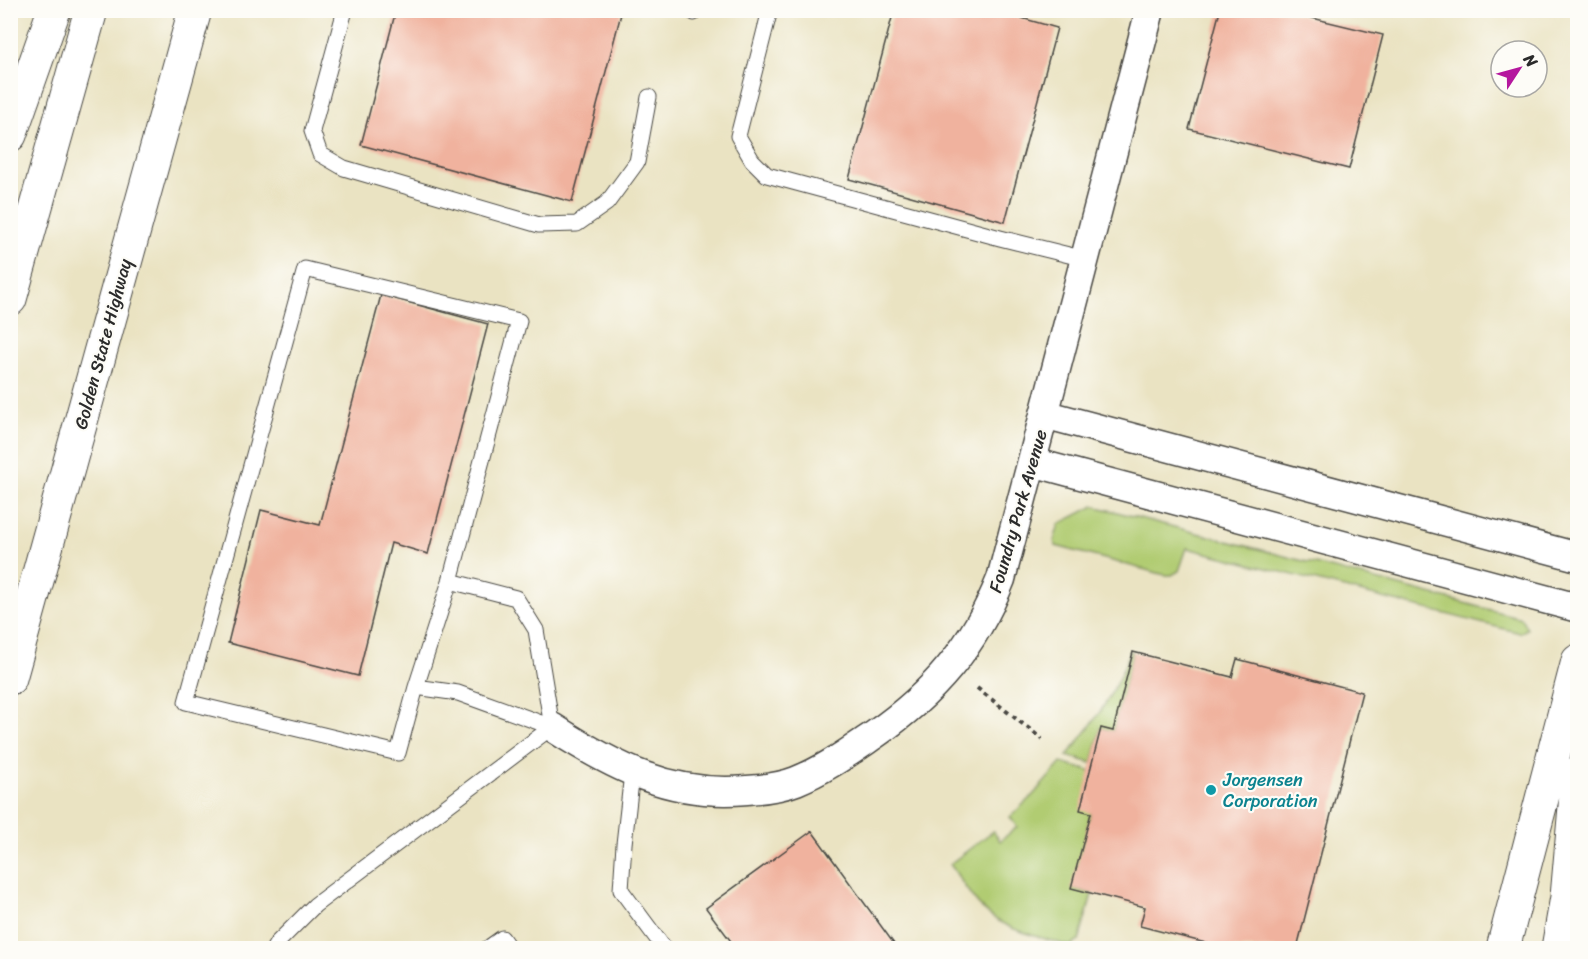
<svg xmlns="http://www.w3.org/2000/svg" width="1588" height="959" font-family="Sriracha,sans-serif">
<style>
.green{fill:#b1cc72;stroke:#6e7c4e;stroke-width:1.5}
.building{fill:#f0b29e}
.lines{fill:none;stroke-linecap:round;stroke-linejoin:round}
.lane-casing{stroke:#484742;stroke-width:17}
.street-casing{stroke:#484742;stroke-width:31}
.primary-casing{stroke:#484742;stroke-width:35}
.highway-casing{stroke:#484742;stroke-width:35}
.path{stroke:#484742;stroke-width:4;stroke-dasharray:4.5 4.5;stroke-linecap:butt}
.lane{stroke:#fff;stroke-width:15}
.street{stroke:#fff;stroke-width:28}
.primary{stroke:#fff;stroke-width:33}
.highway{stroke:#fff;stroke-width:33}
.culture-dot{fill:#0f9aa8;stroke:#fdfcf7;stroke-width:2}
.labels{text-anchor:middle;stroke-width:4.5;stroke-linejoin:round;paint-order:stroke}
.street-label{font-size:18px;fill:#2b2b2b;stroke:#fdfcf7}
.culture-label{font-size:18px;fill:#0d838f;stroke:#fdfcf7;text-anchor:start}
</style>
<rect width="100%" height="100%" fill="#fdfcf7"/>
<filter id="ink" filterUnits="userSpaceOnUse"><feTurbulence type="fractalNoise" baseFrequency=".0167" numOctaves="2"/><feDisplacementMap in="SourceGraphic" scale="12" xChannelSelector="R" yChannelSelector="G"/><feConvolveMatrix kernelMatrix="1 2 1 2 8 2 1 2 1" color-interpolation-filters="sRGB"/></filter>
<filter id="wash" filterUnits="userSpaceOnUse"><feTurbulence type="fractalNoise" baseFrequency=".008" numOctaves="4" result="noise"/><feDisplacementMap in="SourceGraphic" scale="24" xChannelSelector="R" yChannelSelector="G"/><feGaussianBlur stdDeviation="1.35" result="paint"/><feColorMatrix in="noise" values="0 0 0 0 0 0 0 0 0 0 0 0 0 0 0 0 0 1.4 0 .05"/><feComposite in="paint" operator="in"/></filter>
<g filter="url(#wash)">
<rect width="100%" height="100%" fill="#eae3c2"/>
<path class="green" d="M1094,506l427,112 6,11 -7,4 -333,-85 -8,23 -7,4h-7l-109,-29 -2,-5 5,-17z
M1130,651l3,1 -20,79 -12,-3 -9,35 -25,-7c25,-30 51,-67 63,-105z
M1061,763l29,8 1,42 -19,75 20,6 -13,47 -9,5c-33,-10 -71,-16 -93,-43 -10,-12 -18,-26 -27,-39l43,-33 7,10 17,-14 -7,-10 23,-22z"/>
<g id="blocks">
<path class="building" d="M396,10h226l-50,192 -211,-57z
M894,10h99l64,18 -52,194 -156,-43z
M1220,10h59l104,25 -34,134 -160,-40z
M381,295l107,29 -60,230 -37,-11 -33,133 -130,-33 33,-133 59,15z
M1133,652l99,25 5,-18 125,33 -65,256h-72l-85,-22 5,-19 -74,-19 20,-75 -11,-3 12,-47 9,-35 12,3z
M812,831l85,117h-161l-30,-40z"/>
</g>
</g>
<g filter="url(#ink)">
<use href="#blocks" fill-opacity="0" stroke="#484742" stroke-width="1.5"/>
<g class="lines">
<defs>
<path id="lane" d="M345,10l-33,121 8,23 24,14 195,57 38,-1 30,-21 30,-41 12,-65
M770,10l-32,126 14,24 15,15 233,63 85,21
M694,13l1,-3
M450,581l66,17 20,32 16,97
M416,687l34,-106 69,-260 -214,-52 -119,433 212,51 18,-66 42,6 94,34
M632,773l-8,71 -3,46 43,58
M274,948l3,-5 38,-38 237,-178
M488,948l14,-10 7,10"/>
<path id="street" d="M1044,414l534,143
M1032,462l546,146
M552,727c62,40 119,70 195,63 16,-1 34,-3 49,-9 28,-11 53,-29 78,-46 59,-41 100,-88 127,-156l149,-569"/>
<path id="primary" d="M1503,948l75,-287
M1558,948l9,-51 11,-124"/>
<path id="highway" d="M10,135l44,-125
M10,299l81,-289
M10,678l185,-668"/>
</defs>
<use href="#lane" class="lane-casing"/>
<use href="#street" class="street-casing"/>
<use href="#primary" class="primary-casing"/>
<use href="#highway" class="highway-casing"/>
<path class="path" d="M977,688l65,51"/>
<use href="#lane" class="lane"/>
<use href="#street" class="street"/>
<use href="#primary" class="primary"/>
<use href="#highway" class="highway"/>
</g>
</g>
<circle class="culture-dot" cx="1211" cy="790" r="6"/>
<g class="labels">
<g class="street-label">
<text transform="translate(103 344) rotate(-75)" y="6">Golden State Highway</text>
<text transform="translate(1018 511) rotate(-74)" y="6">Foundry Park Avenue</text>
</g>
<g class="culture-label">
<text x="1223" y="786">Jorgensen<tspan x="1223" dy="21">Corporation</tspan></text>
</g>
</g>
<rect width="1588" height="959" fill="none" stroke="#fdfcf7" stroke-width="36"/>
<g transform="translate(1519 69) rotate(54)"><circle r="28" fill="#fdfcf7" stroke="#a9a8a5" stroke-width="1.5"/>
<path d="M0-4.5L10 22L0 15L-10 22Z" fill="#b5179e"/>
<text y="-9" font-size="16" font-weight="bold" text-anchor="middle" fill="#2b2b2b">N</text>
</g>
</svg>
